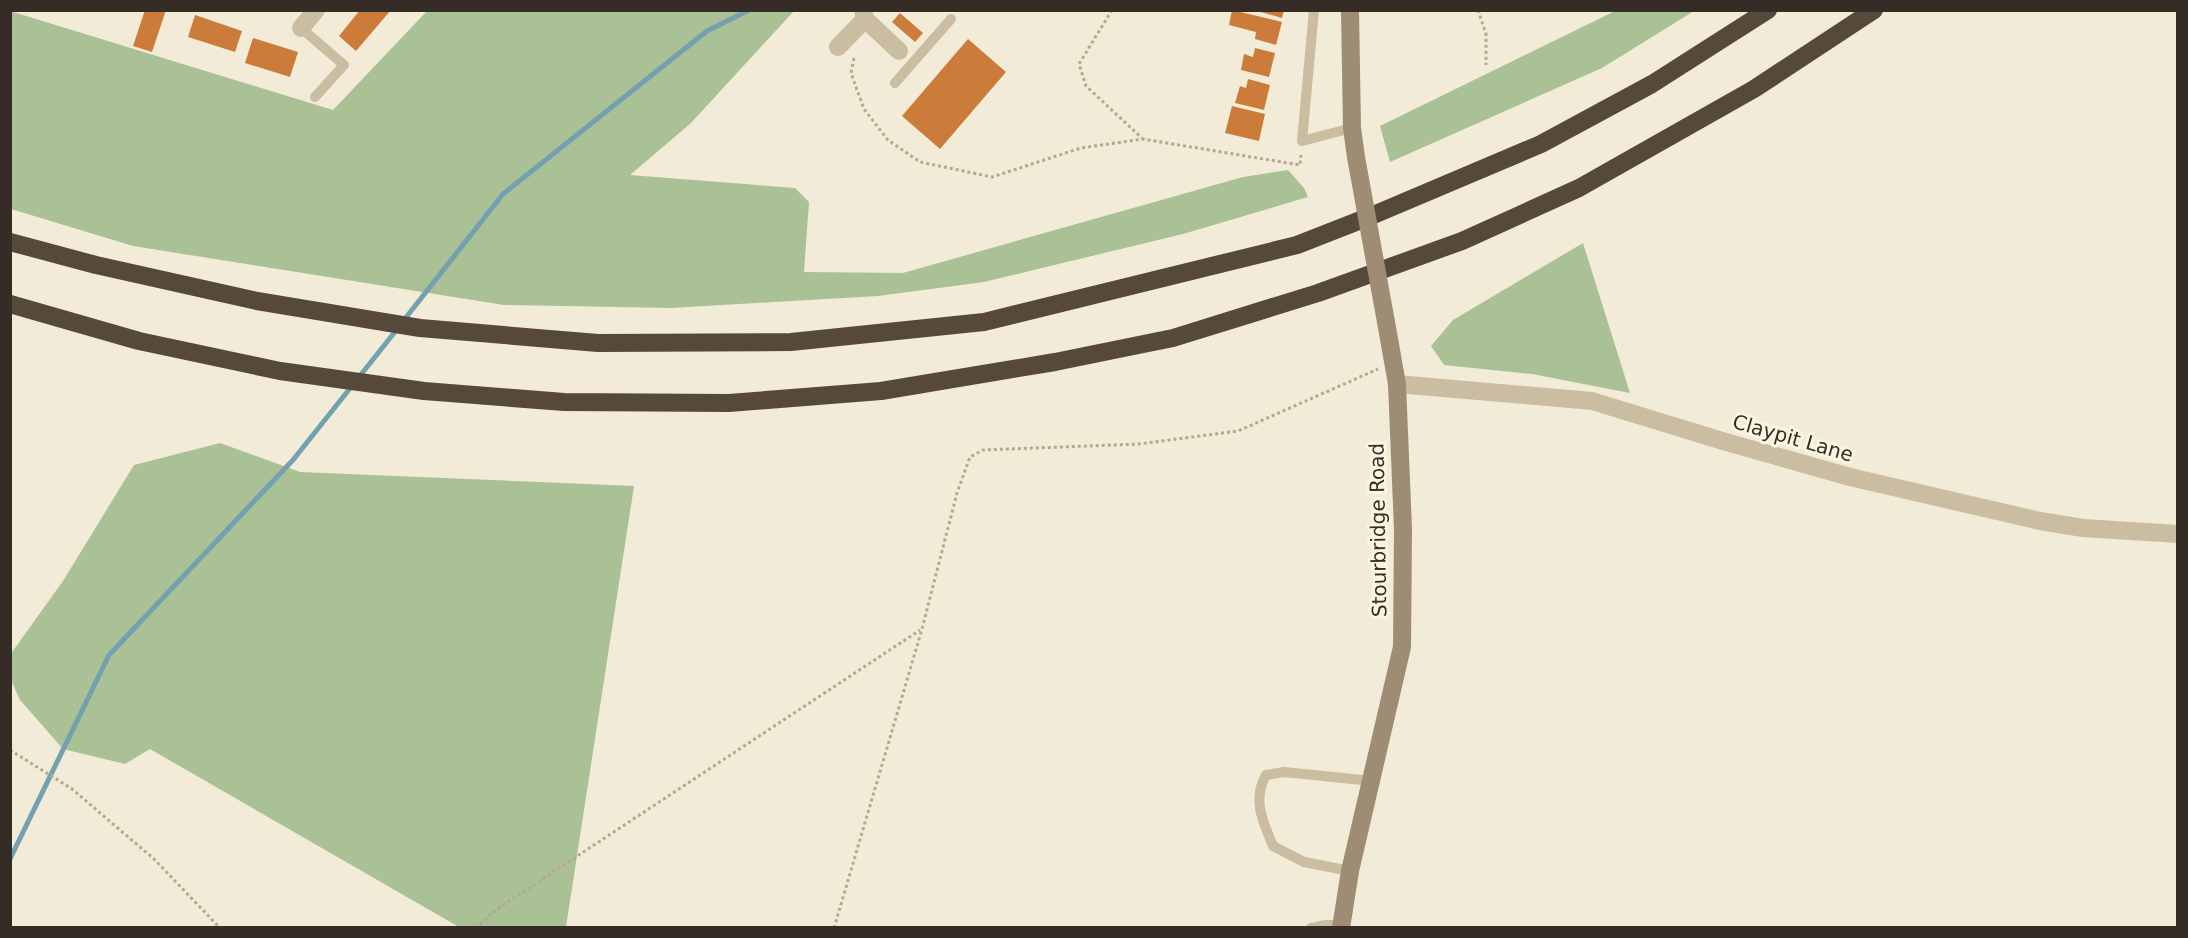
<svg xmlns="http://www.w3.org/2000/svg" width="2188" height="938" font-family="'DejaVu Sans',sans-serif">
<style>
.green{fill:#aac196}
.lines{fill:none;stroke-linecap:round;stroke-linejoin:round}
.stream{stroke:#74a1b0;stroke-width:5}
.building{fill:#cc7c3a}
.path{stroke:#b6a78d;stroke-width:3;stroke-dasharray:3 3;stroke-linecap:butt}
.lane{stroke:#cabda2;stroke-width:10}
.street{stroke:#cabda2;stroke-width:18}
.secondary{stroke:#9e8c74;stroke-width:18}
.highway{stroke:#56493c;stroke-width:18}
.secondary-bridge{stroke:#9e8c74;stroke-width:18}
.labels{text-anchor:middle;stroke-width:6;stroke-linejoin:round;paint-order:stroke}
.street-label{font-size:20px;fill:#352d25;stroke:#faf4e3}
</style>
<rect width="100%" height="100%" fill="#f2ebd7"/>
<path class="green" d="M10,11l323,99 94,-99h367l-103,112 -61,52 165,13 14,14 -5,70 99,1 340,-96 45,-7 16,18 4,9 -125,37 -199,48 -106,14 -207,12 -167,-3 -371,-59 -122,-37z
M1615,11h79l-92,57 -212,94 -10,-36z
M1583,243l47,150 -98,-19 -88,-9 -13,-19 22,-26z
M220,443l80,29 334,14 -68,441h-107l-309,-178 -25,15 -62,-15 -43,-49 -9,-20 -1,-25 53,-74 71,-116z"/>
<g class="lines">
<path class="stream" d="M404,320l99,-126 204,-163 42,-21
M10,859l99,-204 184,-195 105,-132"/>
</g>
<path class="building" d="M145,10h21l-14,42 -19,-6z
M360,10h31l-35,41 -17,-15z
M1232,10l50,12 -6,23 -21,-6 1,-7 -27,-7z
M1254,10h30l-2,8z
M900,13l23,20 -8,9 -23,-20z
M195,15l47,16 -7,21 -47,-15z
M253,38l45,14 -8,25 -45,-14z
M968,39l38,33 -66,77 -38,-33z
M1255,48l20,5 -6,24 -28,-7 3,-16 9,3z
M1248,79l22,6 -6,25 -29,-7 5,-17 6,2z
M1232,106l33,8 -6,27 -34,-8z"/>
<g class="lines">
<path class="path" d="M1112,10l-33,54 7,22 57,53
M1478,10l8,24v31
M854,58l-3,15 13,36 24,31 32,22 72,15 89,-29 62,-9 157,26 1,-10
M10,750l62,39 82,70 66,69
M475,928l25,-21 420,-277
M834,928l88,-299 35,-136 13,-36 13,-7 156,-6 99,-13 140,-62"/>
<path class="lane" d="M1314,10l-12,131 50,-13
M301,28l43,37 -29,32
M895,83l56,-64
M1350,871l-46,-9 -31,-16c-10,-24 -21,-46 -7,-71l18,-3 88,9
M1311,928l15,-3h16"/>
<path class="street" d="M863,10l2,9 34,32
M301,28l15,-18
M838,47l27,-28
M1397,384l195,17 134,41 124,35 190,44 43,7 95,6"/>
<path class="secondary" d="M1350,10l2,118 4,29
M1341,928l9,-57 52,-224 1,-118 -6,-145 -11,-62"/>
<path class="highway" d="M10,242l86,23 161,36 163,27 178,15 193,-1 193,-20 313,-77 74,-29 170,-72 111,-60 116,-74
M10,304l129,37 141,30 144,20 140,11 165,1 152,-12 174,-29 118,-24 145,-45 144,-52 117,-53 175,-99 120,-79"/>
<path class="secondary-bridge" d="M1356,157l30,165"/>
</g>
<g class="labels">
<g class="street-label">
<text transform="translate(1793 438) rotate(16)" y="7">Claypit Lane</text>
<text transform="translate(1378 530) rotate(-91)" y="7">Stourbridge Road</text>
</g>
</g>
<rect width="2188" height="938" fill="none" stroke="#352d25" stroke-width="24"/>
</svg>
